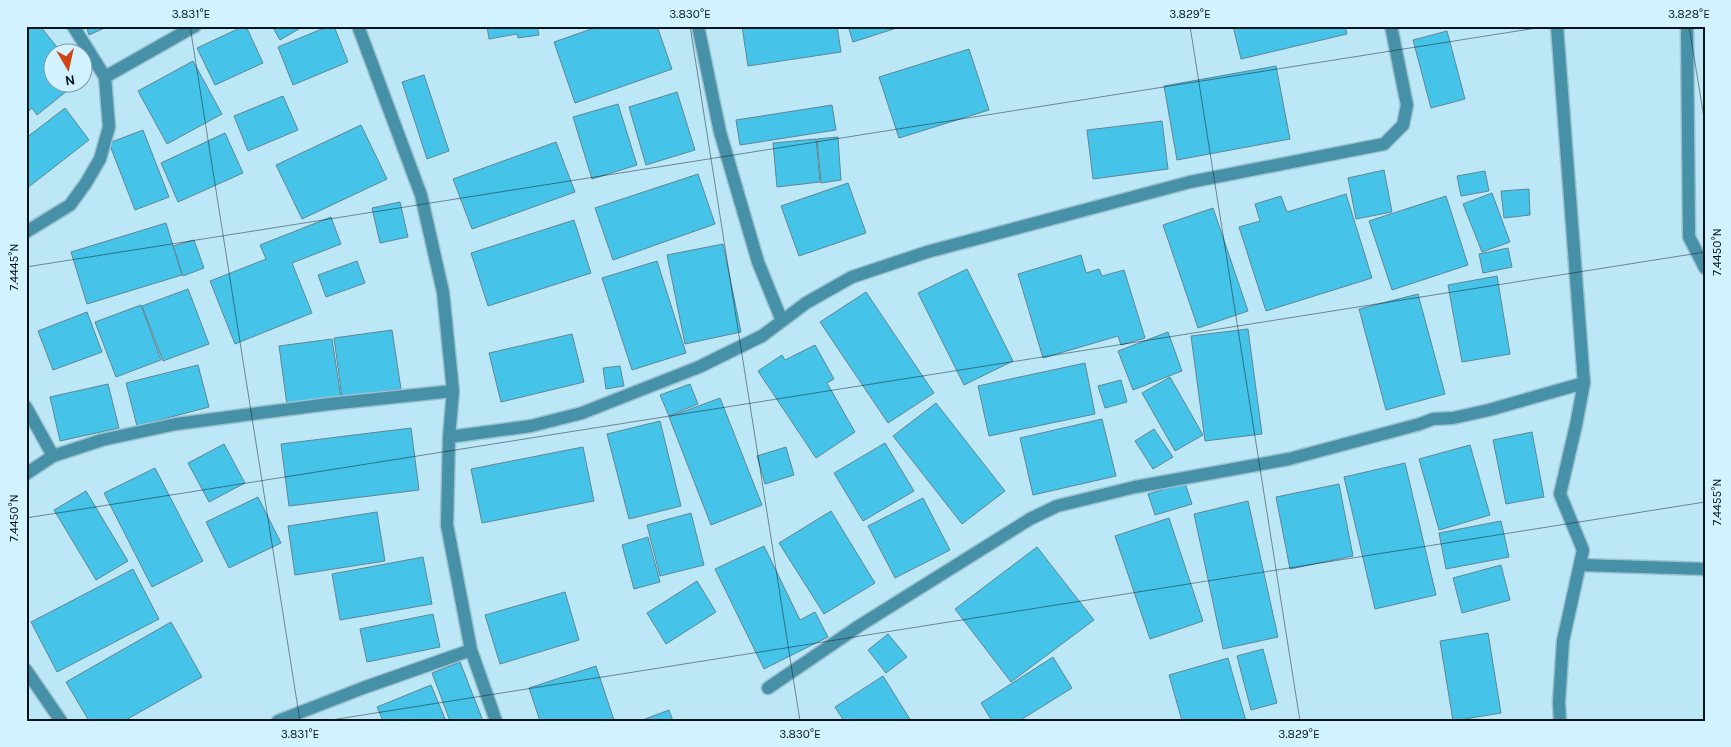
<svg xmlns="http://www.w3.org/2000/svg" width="1731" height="747" font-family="Karla,sans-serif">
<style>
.building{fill:#46c3e8;stroke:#5f8794}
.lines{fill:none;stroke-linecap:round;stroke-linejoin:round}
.minor-casing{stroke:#9bc1ce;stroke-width:15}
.minor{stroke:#4791a8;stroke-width:12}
.ticks{fill:none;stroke:#06151a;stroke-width:1;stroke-opacity:0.45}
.neatline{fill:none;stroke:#06151a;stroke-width:2}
.ticks-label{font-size:12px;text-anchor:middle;fill:#06151a}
</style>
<rect width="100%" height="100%" fill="#bce7f6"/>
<path class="building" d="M33,26h7l21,26h-9v30h26l-41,33 -5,-7 -4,4 -2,-2v-79z
M86,26h23l-20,9z
M244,26h2l17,37 -48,22 -18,-37z
M272,26h32l-24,14z
M329,26h5l14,36 -55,23 -15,-38z
M487,26h50l2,9 -21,3 -1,-4 -28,5z
M600,26h57l15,43 -97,34 -21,-61z
M742,26h95l4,26 -93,14z
M848,26h55l-50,16z
M1233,26h112l2,8 -106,25z
M1447,31l18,68 -34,9 -18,-68z
M969,49l20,61 -90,28 -20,-61z
M193,61l29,53 -55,30 -29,-53z
M1276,66l14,73 -113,21 -13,-74z
M424,75l25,76 -22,8 -25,-77z
M677,92l18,58 -49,15 -17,-58z
M283,96l15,34 -50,21 -14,-35z
M618,104l19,61 -45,14 -19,-62z
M832,105l4,25 -96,15 -4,-25z
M65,108l24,32 -63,49v-51z
M1162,121l6,48 -75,10 -6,-49z
M361,125l26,54 -85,40 -26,-54z
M143,130l26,67 -34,13 -26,-67z
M225,133l18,40 -65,29 -17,-39z
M838,137l3,43 -20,3 -4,-44z
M816,139l4,43 -43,5 -4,-44z
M556,142l19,50 -103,37 -19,-50z
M1384,170l8,42 -36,7 -8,-41z
M1485,171l4,20 -28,5 -4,-20z
M698,174l17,50 -102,36 -18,-52z
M848,183l18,50 -67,23 -18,-50z
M1529,189l1,26 -26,3 -3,-27z
M1492,193l18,49 -28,10 -19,-48z
M1346,194l26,84 -106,33 -27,-84 21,-6 -5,-17 26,-8 6,16z
M1446,196l22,69 -76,25 -23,-69z
M400,202l8,35 -28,6 -8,-35z
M1213,208l35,103 -50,17 -35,-103z
M331,217l10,27 -49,19 20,50 -77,31 -25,-63 56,-22 -6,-14z
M574,220l17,53 -103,33 -17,-53z
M166,223l16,52 -95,29 -16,-52z
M194,240l10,28 -21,8 -10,-30z
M723,244l18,88 -56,12 -18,-89z
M1508,248l4,19 -29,6 -4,-19z
M1081,255l5,18 13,-4 3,7 22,-6 21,68 -24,7 -3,-9 -75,22 -25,-84z
M357,261l8,22 -39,14 -8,-22z
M657,261l29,92 -54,17 -30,-92z
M967,269l46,92 -49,24 -46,-92z
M1497,276l13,78 -48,8 -14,-77z
M188,289l21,55 -46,17 -21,-55z
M866,292l68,101 -46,30 -68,-101z
M1418,294l27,100 -59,16 -27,-101z
M141,305l20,55 -45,17 -21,-55z
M87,312l15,40 -49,18 -15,-39z
M1248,329l14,105 -57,7 -14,-105z
M392,330l9,59 -59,8 -8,-59z
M1168,332l14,39 -49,19 -15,-39z
M572,334l12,48 -83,20 -12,-49z
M332,339l9,59 -54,7 -8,-59z
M815,345l19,34 -7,4 28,49 -39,26 -58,-87 24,-16 3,5z
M1085,363l10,51 -106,22 -11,-50z
M198,365l11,42 -72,19 -11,-43z
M620,366l4,20 -18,3 -3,-21z
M1170,377l33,58 -28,16 -33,-58z
M1121,380l6,22 -22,6 -7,-22z
M108,384l11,44 -59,13 -10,-44z
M690,384l8,20 -29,12 -9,-21z
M720,398l42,107 -51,20 -42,-108z
M936,403l69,88 -43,33 -69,-88z
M1102,419l14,57 -83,19 -13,-57z
M660,421l21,85 -52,13 -22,-85z
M411,428l8,62 -130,16 -8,-62z
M1154,429l19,28 -20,12 -18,-28z
M1532,432l12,65 -38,7 -13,-64z
M885,443l29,48 -51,30 -29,-48z
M224,444l21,39 -36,19 -21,-39z
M1470,445l20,70 -51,15 -20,-71z
M583,447l11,54 -112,22 -11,-54z
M786,447l8,28 -29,9 -8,-28z
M1405,463l31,132 -61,14 -31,-132z
M155,468l48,93 -51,26 -48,-94z
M1185,483l7,21 -37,11 -7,-21z
M1339,484l14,72 -63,13 -14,-72z
M86,491l42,70 -32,19 -42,-70z
M258,497l23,46 -52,25 -23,-46z
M923,498l27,52 -55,28 -27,-52z
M1248,501l30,136 -55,12 -29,-135z
M831,511l44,72 -51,31 -45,-71z
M377,512l8,49 -90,14 -7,-49z
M691,513l13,52 -44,11 -13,-51z
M1169,518l34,103 -53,18 -35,-103z
M1501,521l8,36 -63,12 -7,-36z
M648,537l12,45 -26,7 -12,-44z
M764,546l36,74 15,-8 13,25 -64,32 -49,-100z
M1037,547l57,73 -83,62 -56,-73z
M423,557l9,47 -92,16 -8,-46z
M1501,565l9,35 -48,13 -9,-35z
M133,569l26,50 -102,53 -26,-50z
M697,581l19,31 -50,32 -19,-31z
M565,592l14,48 -79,24 -15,-49z
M433,614l7,33 -73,15 -7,-33z
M171,622l31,55 -78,44h-35l-23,-39z
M1488,633l13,80 -48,8 -13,-80z
M888,634l19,23 -21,16 -18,-23z
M1263,649l14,54 -26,7 -14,-54z
M1053,657l19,31 -53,33h-27l-11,-18z
M1228,658l18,63h-64l-13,-46z
M460,662l23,59h-33l-18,-48z
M596,666l18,54 -74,1 -11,-33z
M883,676l28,45h-67l-9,-14z
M431,685l15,36h-63l-6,-14z
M669,710l4,11h-33z"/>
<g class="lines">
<defs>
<path id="minor" d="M358,26l63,169 22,97 10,99 -4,46 -2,88 24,125 25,71
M698,26l22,106 38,130 24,59
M1557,26l27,357 -8,42 -16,69 23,56 -20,91 -4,61 1,19
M1687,26l2,211 16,31
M105,77l90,-51
M26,232l44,-27 16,-22 14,-24 9,-32 -4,-50 -32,-51
M26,407l27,49
M449,437l82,-11 51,-13 117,-46 63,-31 44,-33 46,-26 75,-25 263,-70 194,-38 19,-19 4,-20 -16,-79
M26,474l27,-18 49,-16 74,-16 153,-20 124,-13
M1580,565l125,4
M26,670l35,51
M768,688l91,-62 171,-107 27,-13 78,-19 154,-28 131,-35 13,-5 20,-1 36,-8 95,-27
M278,721l85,-33 108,-38"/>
</defs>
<use href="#minor" class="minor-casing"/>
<use href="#minor" class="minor"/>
</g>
<path class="ticks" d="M190,26l110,695M690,26l110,695M1190,26l110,695M1689,26l16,98M26,267l1523,-241M26,518l1679,-266M325,721l1380,-219"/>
<rect width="1731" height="747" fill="none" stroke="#d1f2fe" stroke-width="55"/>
<g transform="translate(68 68) rotate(171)"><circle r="24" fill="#d1f2fe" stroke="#809aa3"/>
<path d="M0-4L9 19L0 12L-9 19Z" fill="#ce4615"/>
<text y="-8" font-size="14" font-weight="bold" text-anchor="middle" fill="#06151a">N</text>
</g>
<rect x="28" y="28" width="1676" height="692" class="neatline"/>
<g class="ticks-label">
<text x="191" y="18">3.831°E</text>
<text x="690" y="18">3.830°E</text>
<text x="1190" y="18">3.829°E</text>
<text x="1689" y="18">3.828°E</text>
<text transform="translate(1717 252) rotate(-90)" y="4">7.4450°N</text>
<text transform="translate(14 267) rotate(-90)" y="4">7.4445°N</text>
<text transform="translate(1717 502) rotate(-90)" y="4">7.4455°N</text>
<text transform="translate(14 518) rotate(-90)" y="4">7.4450°N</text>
<text x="300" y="738">3.831°E</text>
<text x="800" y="738">3.830°E</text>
<text x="1299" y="738">3.829°E</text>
</g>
</svg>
